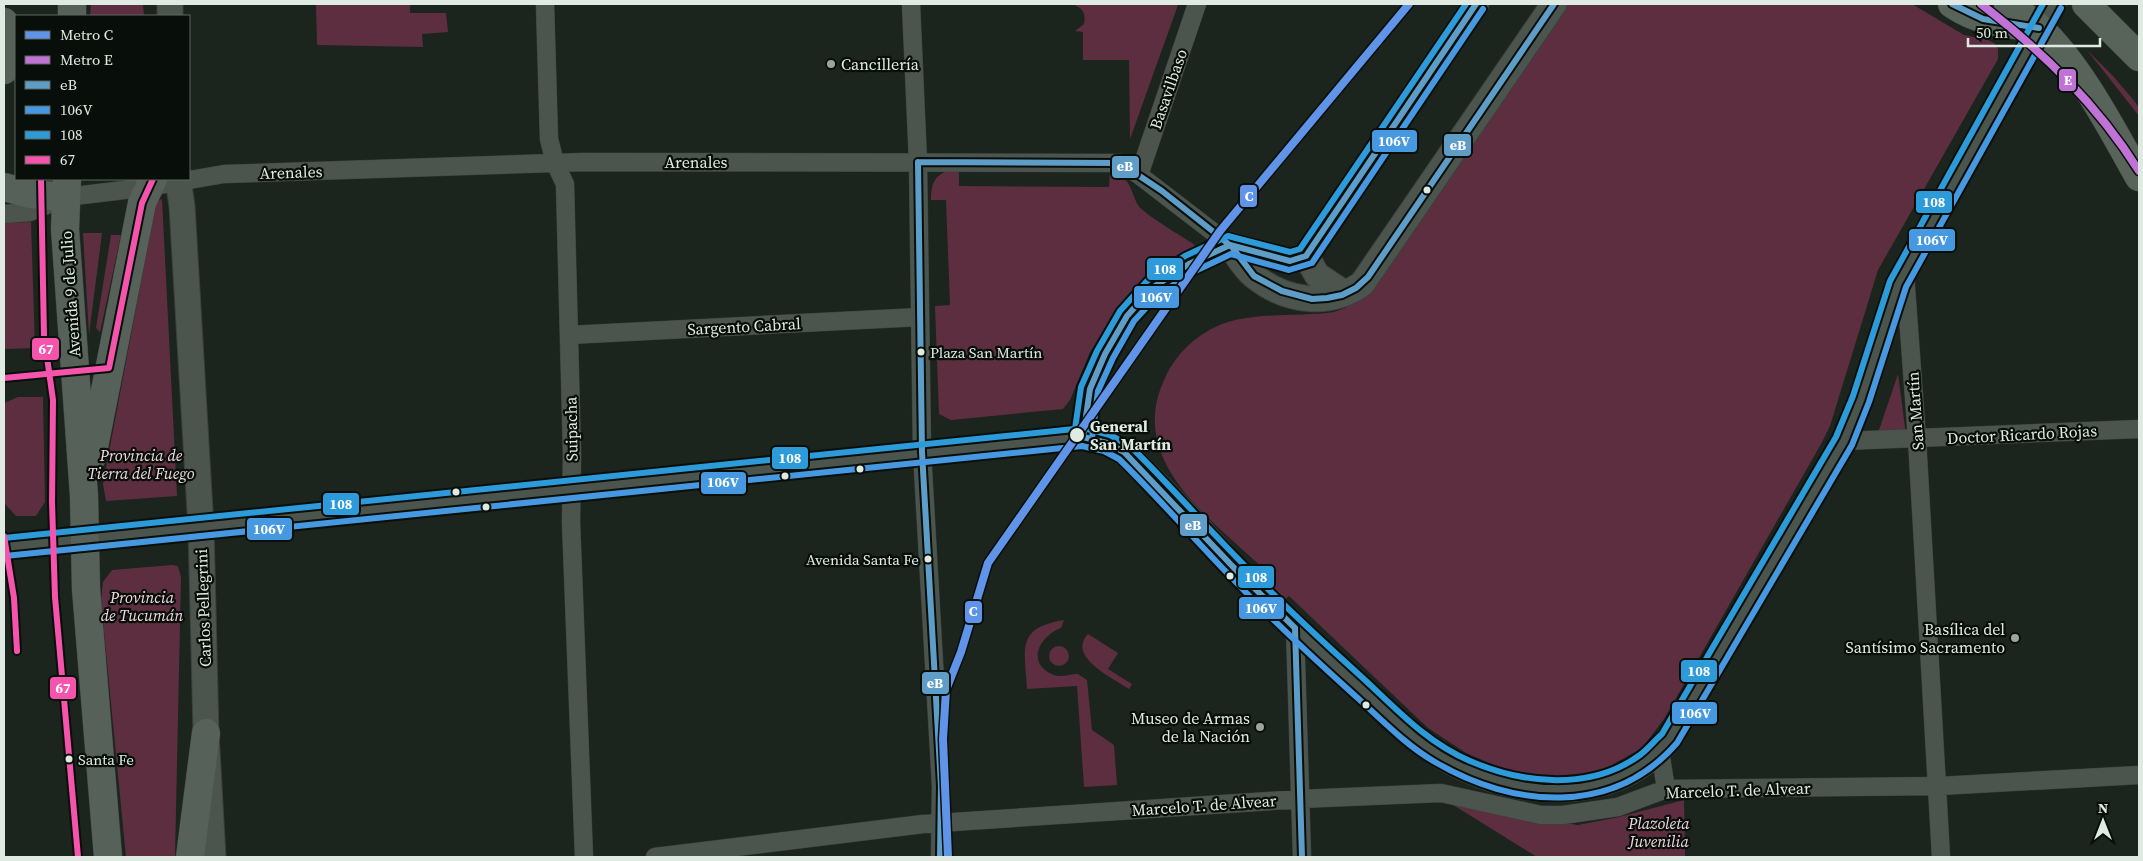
<svg xmlns="http://www.w3.org/2000/svg" width="2143" height="861" font-family="'Source Serif 4',serif">
<style>
.green{fill:#5c2e40}
.lines{fill:none;stroke-linecap:round;stroke-linejoin:round}
.street-casing{stroke:#3a413c;stroke-width:19}
.secondary-casing{stroke:#3a413c;stroke-width:27}
.primary-casing{stroke:#3a413c;stroke-width:29}
.highway-casing{stroke:#3a413c;stroke-width:29}
.street{stroke:#4c544e;stroke-width:18}
.secondary{stroke:#4c544e;stroke-width:25}
.primary{stroke:#58635a;stroke-width:28}
.highway{stroke:#556159;stroke-width:28}
.bus-1-casing{stroke:#080f0a;stroke-width:10}
.bus-2-casing{stroke:#080f0a;stroke-width:10}
.bus-3-casing{stroke:#080f0a;stroke-width:10}
.bus-4-casing{stroke:#080f0a;stroke-width:10}
.bus-1{stroke:#5e9dc7;stroke-width:6}
.bus-2{stroke:#4699e1;stroke-width:6}
.bus-3{stroke:#2d9ad9;stroke-width:6}
.bus-4{stroke:#f653ac;stroke-width:6}
.metro-1-casing{stroke:#080f0a;stroke-width:11}
.metro-2-casing{stroke:#080f0a;stroke-width:11}
.metro-1{stroke:#6094e8;stroke-width:8}
.metro-2{stroke:#c072d6;stroke-width:8}
.poi-dot{fill:#9ba59d;stroke:#080f0a;stroke-width:2}
.bus-dot{fill:#dfeae2;stroke:#080f0a;stroke-width:2}
.labels{text-anchor:middle;stroke-width:4.5;stroke-linejoin:round;paint-order:stroke}
.bus-label{font-size:15px;fill:#dfeae2;stroke:#080f0a;text-anchor:start}
.poi-label{font-size:16px;fill:#dfeae2;stroke:#080f0a;text-anchor:end}
.street-label{font-size:16px;fill:#dfeae2;stroke:#080f0a}
.stop-label{font-size:16px;font-weight:bold;fill:#dfeae2;stroke:#080f0a;text-anchor:start}
.park-label{font-size:16px;font-style:italic;fill:#f0d7e0;stroke:#080f0a}
.line-badge{stroke:#080f0a;stroke-width:2}
.badge-label{font-size:14px;text-anchor:middle;font-weight:bold;fill:#fff}
</style>
<rect width="100%" height="100%" fill="#1c241e"/>
<path class="green" d="M91,4h52l1,12h-54z
M316,4h94v9h36l2,19 -26,2 1,13 -106,-2z
M1565,4h347l52,31 24,5 6,3 4,6v10l-120,211 -48,156 -9,18 -157,275 -22,29 -46,26 -30,1v9h-33v-9l-32,-7 -35,-15 -38,-25 -139,-132 -10,9 -24,-26 10,-9c-53,-50 -140,-109 -100,-192 11,-25 34,-46 60,-55 34,-11 74,-6 109,-11l11,-4 21,-13z
M1074,5h104l-48,134 -1,-79h-46v-28l-8,-1 9,-7c2,-10 -1,-16 -10,-19z
M2087,50l26,26 23,27 3,5v8z
M959,169v17l150,1 1,-16c21,6 19,17 28,34 4,8 47,33 57,40l-8,9 -41,25 -33,37 -23,36 -20,48 -7,9 -112,11 -12,-6 -4,-108 15,-1 -4,-105h-15c0,-20 6,-29 28,-31z
M162,199l15,297 -71,5 -3,-17 53,-282z
M31,222l4,126 -31,1v-126z
M83,233h19l-13,102z
M111,235h10l-21,97 -4,-4z
M1898,374l8,61 -26,-2 -1,-3z
M18,397h25l2,105 -9,14h-20l-12,-13v-100z
M172,565l6,1 3,11 -6,280h-49l-25,-256 2,-19 9,-12z
M1064,620l-3,8c-23,9 -35,36 -7,47 8,3 15,-1 24,-1l9,6 5,50 22,15 3,40 -33,2 -7,-101 -50,3c-2,-40 -12,-61 37,-69z
M1088,634l30,19 -10,16 24,15 -3,5c-15,-10 -63,-32 -41,-55z
M1049 656a10 10 0 1 1 20 0a10 10 0 1 1-20 0Z
M1684,800l1,57h-148l-87,-54 31,7 97,15 41,-8z"/>
<g class="lines">
<defs>
<path id="street" d="M545,4l4,135 6,24 10,21 7,270 -1,68 13,335
M911,4l7,158 4,290 19,334 -1,71
M1139,175l58,-171
M4,214l26,-2 36,-15 83,-10 75,-13 360,-12 536,1 19,12 91,70
M1905,274l12,165 24,418
M569,335l351,-18
M1844,441l295,-12
M1295,628l7,229
M1660,751l6,38
M655,857l268,-33 377,-25 141,-6 100,22h22l55,-8 48,-18 273,-3 200,-11"/>
<path id="secondary" d="M170,4v12
M178,179l4,27 19,322 5,205 7,124
M1230,245c7,10 14,23 24,31 31,25 74,32 108,8l192,-280
M1306,256l11,19 27,18
M1083,437l7,-48 15,-35 22,-38 25,-28 37,-24 41,-19 60,16 16,-5 170,-252
M4,547l1079,-110 24,6 17,9c30,29 59,59 87,90 10,10 18,21 28,31 37,36 74,72 112,107 28,25 55,53 87,74 68,44 176,55 231,-15l175,-298 17,-42 37,-115 155,-280"/>
<path id="primary" d="M1952,4c26,18 56,21 87,24
M2008,4c10,8 21,15 30,23 40,36 75,104 101,150
M2086,4l53,53"/>
<path id="highway" d="M72,16v-12
M4,22l2,23 -2,25
M67,179l-2,50 19,267 2,93 22,268
M4,187l26,7 36,3
M92,457l50,-254 11,-24
M190,857l16,-124"/>
</defs>
<use href="#street" class="street-casing"/>
<use href="#secondary" class="secondary-casing"/>
<use href="#primary" class="primary-casing"/>
<use href="#highway" class="highway-casing"/>
<use href="#street" class="street"/>
<use href="#secondary" class="secondary"/>
<use href="#primary" class="primary"/>
<use href="#highway" class="highway"/>
<defs>
<path id="bus-1" d="M1952,4l31,15 56,9
M918,162l202,1 42,28 53,42 17,14 22,29 28,15 30,8 15,-1 15,-3 14,-7 12,-11 186,-273
M918,162l4,290 19,334 -1,71
M1083,437l7,-48 15,-35 22,-38 25,-28 37,-24 41,-19 60,16 16,-5 170,-252
M1083,437l24,6 17,9 113,119 58,57
M1295,628l7,229"/>
<path id="bus-2" d="M1092,438l6,-47 15,-33 21,-37 24,-26 35,-23 38,-18 58,16 23,-7 171,-254
M5,556l1077,-110 22,5 15,8c39,38 74,79 112,118 38,40 79,78 120,115 27,24 53,52 84,70 78,46 178,55 242,-19l175,-298 17,-43 37,-115 155,-279"/>
<path id="bus-3" d="M1074,436l7,-49 16,-36 23,-40 27,-30 38,-25 43,-20 62,16 10,-3 166,-245
M4,538l1080,-110 26,7 20,11c40,39 76,81 115,120 39,40 80,78 121,115 32,30 63,63 104,80 53,23 121,30 170,-6 8,-6 15,-15 22,-21l174,-297 17,-41 37,-115 153,-277"/>
<path id="bus-4" d="M41,179l3,157 9,64 -1,102 3,95 23,260
M4,378l105,-10 33,-165 11,-24
M4,536l10,62 3,53"/>
</defs>
<use href="#bus-1" class="bus-1-casing"/>
<use href="#bus-2" class="bus-2-casing"/>
<use href="#bus-3" class="bus-3-casing"/>
<use href="#bus-4" class="bus-4-casing"/>
<use href="#bus-1" class="bus-1"/>
<use href="#bus-2" class="bus-2"/>
<use href="#bus-3" class="bus-3"/>
<use href="#bus-4" class="bus-4"/>
<defs>
<path id="metro-1" d="M948,857l-5,-118 3,-49 15,-38 27,-89 232,-332 189,-227"/>
<path id="metro-2" d="M1981,4c62,48 116,100 158,167"/>
</defs>
<use href="#metro-1" class="metro-1-casing"/>
<use href="#metro-2" class="metro-2-casing"/>
<use href="#metro-1" class="metro-1"/>
<use href="#metro-2" class="metro-2"/>
</g>
<g class="poi-dot">
<circle cx="831" cy="64" r="5"/>
<circle cx="2015" cy="638" r="5"/>
<circle cx="1260" cy="727" r="5"/>
</g>
<g class="bus-dot">
<circle cx="1427" cy="190" r="4.5"/>
<circle cx="921" cy="352" r="4.5"/>
<circle cx="1077" cy="435" r="8"/>
<circle cx="860" cy="469" r="4.5"/>
<circle cx="785" cy="476" r="4.5"/>
<circle cx="456" cy="492" r="4.5"/>
<circle cx="486" cy="507" r="4.5"/>
<circle cx="928" cy="559" r="4.5"/>
<circle cx="1230" cy="576" r="4.5"/>
<circle cx="1366" cy="705" r="4.5"/>
<circle cx="69" cy="759" r="4.5"/>
</g>
<g class="labels">
<g class="bus-label">
<text x="930" y="358">Plaza San Martín</text>
<text x="919" y="565" text-anchor="end">Avenida Santa Fe</text>
<text x="78" y="765">Santa Fe</text>
</g>
<g class="poi-label">
<text x="841" y="70" text-anchor="start">Cancillería</text>
<text x="2005" y="635">Basílica del<tspan x="2005" dy="18">Santísimo Sacramento</tspan></text>
<text x="1250" y="724">Museo de Armas<tspan x="1250" dy="18">de la Nación</tspan></text>
</g>
<g class="street-label">
<text transform="translate(1168 89) rotate(-71)" y="6">Basavilbaso</text>
<text x="696" y="168">Arenales</text>
<text transform="translate(291 172) rotate(-2)" y="6">Arenales</text>
<text transform="translate(70 294) rotate(-94)" y="6">Avenida 9 de Julio</text>
<text transform="translate(744 326) rotate(-3)" y="6">Sargento Cabral</text>
<text transform="translate(1915 411) rotate(-94)" y="6">San Martín</text>
<text transform="translate(571 429) rotate(-91)" y="6">Suipacha</text>
<text transform="translate(2022 434) rotate(-3)" y="6">Doctor Ricardo Rojas</text>
<text transform="translate(203 608) rotate(-92)" y="6">Carlos Pellegrini</text>
<text transform="translate(1738 790) rotate(-2)" y="6">Marcelo T. de Alvear</text>
<text transform="translate(1204 805) rotate(-4)" y="6">Marcelo T. de Alvear</text>
</g>
<g class="stop-label">
<text x="1090" y="432">General<tspan x="1090" dy="18">San Martín</tspan></text>
</g>
<g class="park-label">
<text x="141" y="461">Provincia de<tspan x="141" dy="18">Tierra del Fuego</tspan></text>
<text x="142" y="603">Provincia<tspan x="142" dy="18">de Tucumán</tspan></text>
<text x="1659" y="829">Plazoleta<tspan x="1659" dy="18">Juvenilia</tspan></text>
</g>
</g>
<g class="line-badge">
<rect x="2058" y="68" width="19" height="24" rx="5" fill="#c072d6"/>
<rect x="1371" y="129" width="47" height="24" rx="5" fill="#4699e1"/>
<rect x="1443" y="133" width="29" height="24" rx="5" fill="#5e9dc7"/>
<rect x="1111" y="155" width="29" height="24" rx="5" fill="#5e9dc7"/>
<rect x="1239" y="184" width="19" height="24" rx="5" fill="#6094e8"/>
<rect x="1915" y="190" width="38" height="24" rx="5" fill="#2d9ad9"/>
<rect x="1908" y="228" width="48" height="24" rx="5" fill="#4699e1"/>
<rect x="1146" y="257" width="38" height="24" rx="5" fill="#2d9ad9"/>
<rect x="1133" y="285" width="47" height="24" rx="5" fill="#4699e1"/>
<rect x="31" y="337" width="29" height="24" rx="5" fill="#f653ac"/>
<rect x="771" y="446" width="38" height="24" rx="5" fill="#2d9ad9"/>
<rect x="700" y="471" width="47" height="24" rx="5" fill="#4699e1"/>
<rect x="322" y="492" width="38" height="24" rx="5" fill="#2d9ad9"/>
<rect x="1179" y="513" width="29" height="24" rx="5" fill="#5e9dc7"/>
<rect x="246" y="517" width="47" height="24" rx="5" fill="#4699e1"/>
<rect x="1237" y="565" width="38" height="24" rx="5" fill="#2d9ad9"/>
<rect x="1238" y="596" width="47" height="24" rx="5" fill="#4699e1"/>
<rect x="964" y="600" width="19" height="24" rx="5" fill="#6094e8"/>
<rect x="1680" y="659" width="38" height="24" rx="5" fill="#2d9ad9"/>
<rect x="921" y="671" width="29" height="24" rx="5" fill="#5e9dc7"/>
<rect x="49" y="676" width="28" height="24" rx="5" fill="#f653ac"/>
<rect x="1671" y="701" width="47" height="24" rx="5" fill="#4699e1"/>
</g>
<g class="badge-label">
<text x="2068" y="85">E</text>
<text x="1394" y="146">106V</text>
<text x="1458" y="150">eB</text>
<text x="1125" y="171">eB</text>
<text x="1249" y="201">C</text>
<text x="1934" y="207">108</text>
<text x="1932" y="245">106V</text>
<text x="1165" y="274">108</text>
<text x="1156" y="302">106V</text>
<text x="46" y="354">67</text>
<text x="790" y="463">108</text>
<text x="723" y="487">106V</text>
<text x="341" y="509">108</text>
<text x="1193" y="530">eB</text>
<text x="269" y="534">106V</text>
<text x="1256" y="582">108</text>
<text x="1261" y="613">106V</text>
<text x="973" y="616">C</text>
<text x="1699" y="676">108</text>
<text x="935" y="688">eB</text>
<text x="63" y="693">67</text>
<text x="1695" y="718">106V</text>
</g>
<rect width="2143" height="861" fill="none" stroke="#dfeae2" stroke-width="10"/>
<rect x="15" y="15" width="175" height="165" fill="#080f0a" stroke="#5e6760"/>
<rect x="25" y="31" width="25" height="8" fill="#6094e8" stroke="#5e6760"/>
<text x="60" y="40" font-size="15" fill="#dfeae2">Metro C</text>
<rect x="25" y="56" width="25" height="8" fill="#c072d6" stroke="#5e6760"/>
<text x="60" y="65" font-size="15" fill="#dfeae2">Metro E</text>
<rect x="25" y="81" width="25" height="8" fill="#5e9dc7" stroke="#5e6760"/>
<text x="60" y="90" font-size="15" fill="#dfeae2">eB</text>
<rect x="25" y="106" width="25" height="8" fill="#4699e1" stroke="#5e6760"/>
<text x="60" y="115" font-size="15" fill="#dfeae2">106V</text>
<rect x="25" y="131" width="25" height="8" fill="#2d9ad9" stroke="#5e6760"/>
<text x="60" y="140" font-size="15" fill="#dfeae2">108</text>
<rect x="25" y="156" width="25" height="8" fill="#f653ac" stroke="#5e6760"/>
<text x="60" y="165" font-size="15" fill="#dfeae2">67</text>
<g transform="translate(2103 821)" stroke="#080f0a" stroke-width="4" paint-order="stroke">
<path d="M0-4L9 19L0 12L-9 19Z" fill="#dfeae2"/>
<text y="-8" font-size="14" font-weight="bold" text-anchor="middle" fill="#dfeae2">N</text>
</g>
<path d="M1968 38v8h132v-8" fill="none" stroke="#dfeae2" stroke-width="2.5"/>
<text x="1976" y="38" font-size="15" fill="#dfeae2" stroke="#080f0a" stroke-width="4" paint-order="stroke">50 m</text>
</svg>
